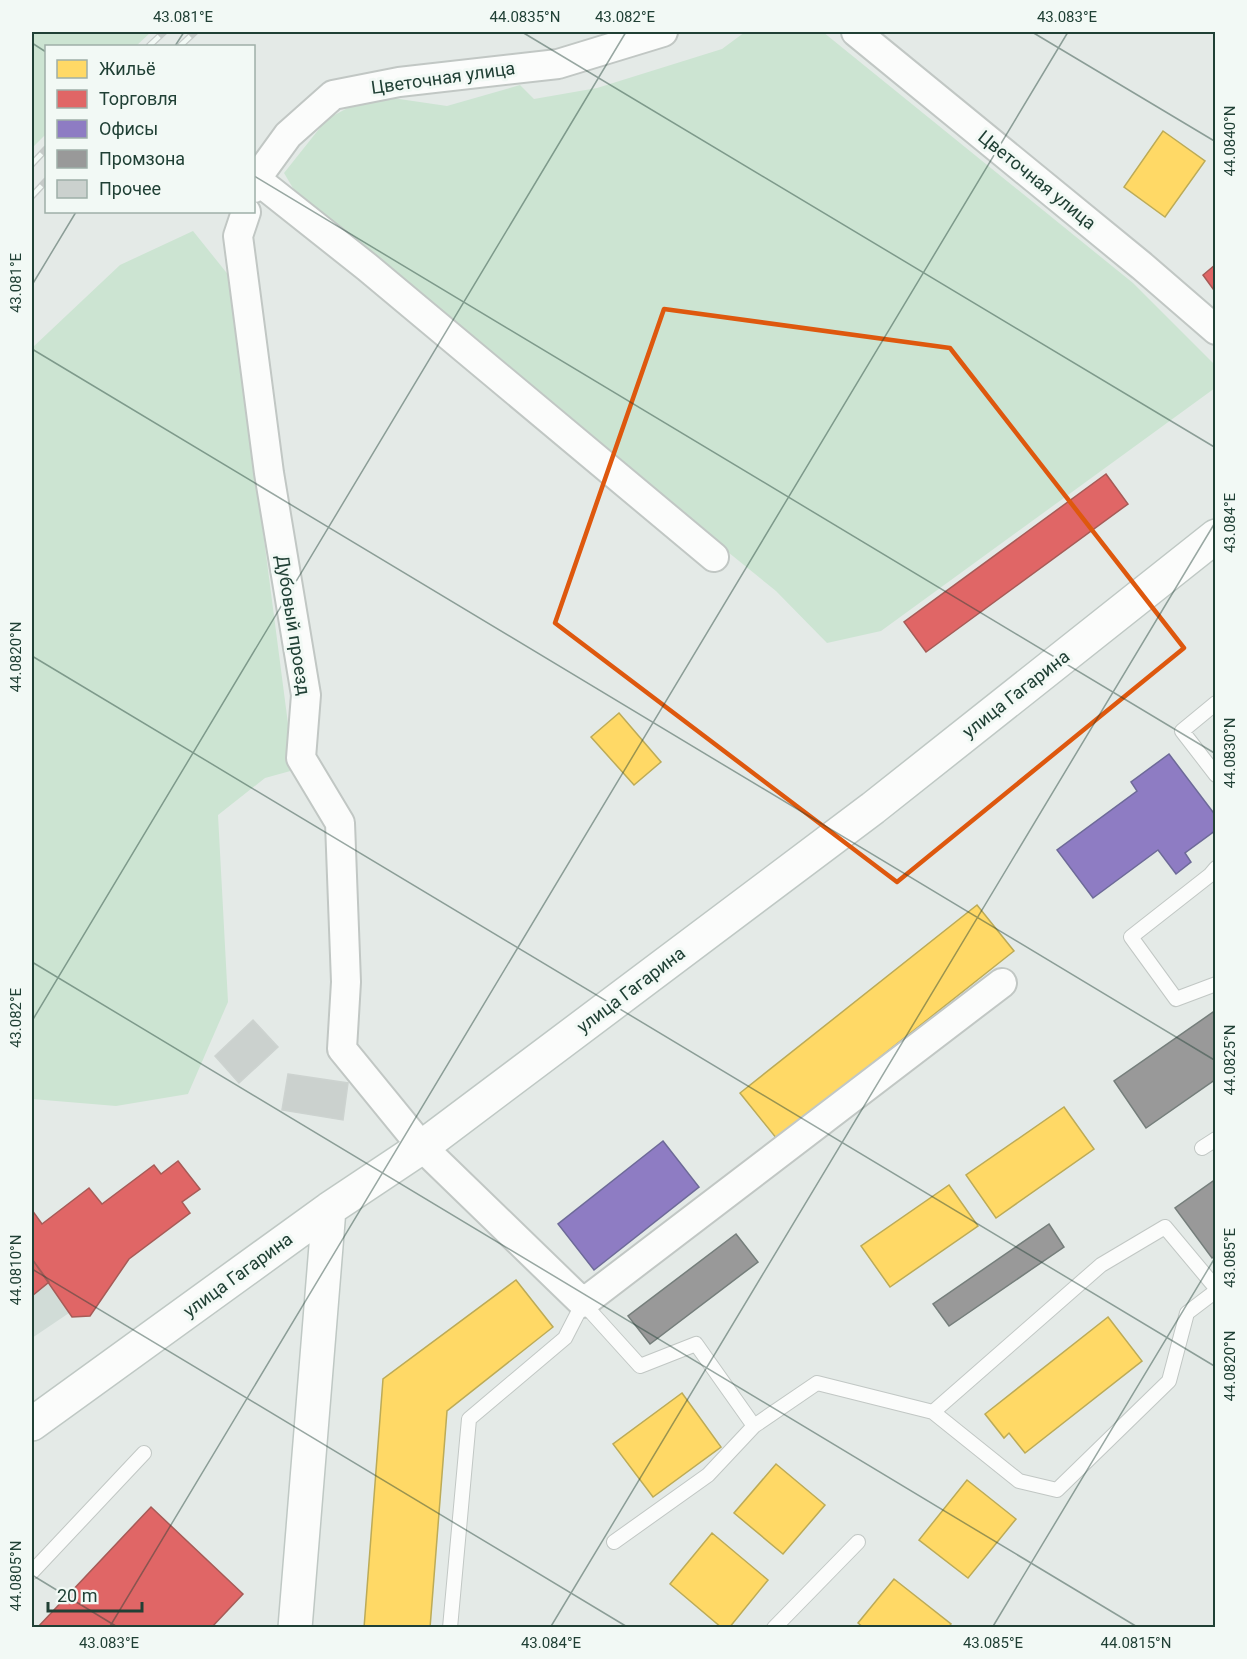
<svg xmlns="http://www.w3.org/2000/svg" width="1247" height="1659" font-family="Roboto,sans-serif">
<style>
.built{fill:#d1dcd7}
.green{fill:#cce4d2}
.homes{fill:#ffd966;stroke:#bcab57;stroke-width:1.5}
.shops{fill:#e06666;stroke:#a65b57;stroke-width:1.5}
.offices{fill:#8e7cc3;stroke:#6d6a98;stroke-width:1.5}
.industry{fill:#999;stroke:#757e7b;stroke-width:1.5}
.building{fill:#cbd1ce;stroke:#cdd3d0;stroke-width:1.5}
.lines{fill:none;stroke-linecap:round;stroke-linejoin:round}
.lane-casing{stroke:#c1c7c4;stroke-width:16}
.street-casing{stroke:#c1c7c4;stroke-width:32}
.secondary-casing{stroke:#bfc8c4;stroke-width:36}
.lane{stroke:#fbfcfb;stroke-width:14}
.street{stroke:#fbfcfb;stroke-width:28}
.secondary{stroke:#fbfcfb;stroke-width:33}
.rail-casing{stroke:#c6cbc9;stroke-width:7}
.rail{stroke:#f2f9f5;stroke-width:4.5;stroke-dasharray:14;stroke-linecap:butt}
.marked{fill:none;stroke:#de580e;stroke-width:4.5;stroke-linejoin:round}
.ticks{fill:none;stroke:#204035;stroke-width:1.5;stroke-opacity:0.45}
.labels{text-anchor:middle;stroke-width:6;stroke-linejoin:round;paint-order:stroke}
.street-label{font-size:18px;fill:#204035;stroke:#f2f9f5}
.neatline{fill:none;stroke:#204035;stroke-width:2}
.ticks-label{font-size:15px;text-anchor:middle;fill:#204035}
</style>
<rect width="100%" height="100%" fill="#e4eae7"/>
<path class="built" d="M32,1259l37,54 -37,25z"/>
<path class="green" d="M32,32h119l-15,14h-90v88l-14,14z
M745,32h78l310,251 82,82v23l-334,243 -54,12 -51,-52 -470,-381 -22,-37 43,-54 45,-24 75,11 73,-21 14,14 63,-11 125,-39z
M193,231l37,46 64,493 -29,8 -47,37 10,187 -40,92 -72,12 -84,-7v-751l88,-83z"/>
<path class="homes" d="M1163,131l42,30 -40,56 -41,-30z
M619,713l42,49 -27,23 -43,-48z
M977,905l37,46 -237,188 -37,-46z
M1064,1107l30,42 -98,69 -30,-43z
M949,1185l29,41 -88,61 -29,-41z
M516,1280l37,47 -106,84 -17,217h-66l19,-249z
M1108,1317l34,44 -117,92 -16,-20 -5,5 -19,-24z
M682,1393l39,54 -68,50 -40,-53z
M776,1464l49,41 -42,49 -49,-41z
M967,1480l49,39 -48,59 -49,-38z
M712,1533l56,47 -39,48h-7l-52,-44z
M894,1579l57,45 -3,4h-84l-6,-5z"/>
<path class="shops" d="M1216,264v29l-13,-18z
M1106,474l22,30 -202,148 -22,-30z
M178,1161l22,28 -18,13 8,11 -61,46 -39,57 -18,1 -40,-58v-49l10,14 47,-36 13,16 52,-39 7,9z
M32,1259l17,23 -17,14z
M151,1507l92,87 -32,34h-174z"/>
<path class="offices" d="M1169,754l47,62v14l-31,23 6,9 -15,12 -18,-24 -65,48 -36,-48 80,-59 -6,-9z
M663,1141l36,46 -105,83 -36,-46z"/>
<path class="industry" d="M1216,1010v69l-70,49 -32,-47z
M1216,1179v76l-4,3 -37,-50z
M1049,1224l15,23 -115,79 -16,-22z
M736,1234l22,28 -108,82 -22,-28z"/>
<path class="building" d="M253,1020l25,27 -39,36 -24,-27z
M288,1074l60,9 -5,37 -61,-10z"/>
<g class="lines">
<defs>
<path id="lane" d="M1216,703l-34,28 34,44
M1216,868l-6,7 -79,62 45,62 40,-15
M1202,1148l14,-9
M933,1412l86,69 38,9 112,-109 18,-68 29,-22
M754,1426l63,-43 116,29 168,-147 64,-38 51,61
M32,1572l112,-119
M450,1628l19,-209 96,-81 18,-35 57,63 56,-22 58,82 -46,49 -94,67
M774,1628l84,-86"/>
<path id="street" d="M856,32l286,234 74,64
M256,179l111,88 347,290
M254,188l2,-9 32,-44 45,-40 66,-13 159,-18 105,-32
M246,212l-8,24 31,237 37,222 -5,63 39,65 6,159 -4,67 80,98 161,156 419,-320"/>
<path id="secondary" d="M32,1424l297,-215 93,-62 451,-339 343,-272
M295,1628l34,-419"/>
</defs>
<use href="#lane" class="lane-casing"/>
<use href="#street" class="street-casing"/>
<use href="#secondary" class="secondary-casing"/>
<use href="#lane" class="lane"/>
<use href="#street" class="street"/>
<use href="#secondary" class="secondary"/>
<defs>
<path id="rail" d="M149,46l15,-14
M180,46l15,-14
M32,164l14,-15
M32,196l14,-15"/>
</defs>
<use href="#rail" class="rail-casing"/>
<use href="#rail" class="rail"/>
</g>
<path class="marked" d="M664,309l286,39 234,300 -287,234 -342,-259z"/>
<path class="ticks" d="M522,32l694,416M1032,32l184,110M32,43l14,9M175,46l9,-14M254,176l962,578M32,285l44,-73M32,349l1184,712M32,656l1184,711M32,962l1107,666M32,1021l594,-989M32,1269l597,359M32,1575l87,53M109,1628l959,-1596M550,1628l666,-1107M992,1628l224,-372"/>
<g class="labels">
<g class="street-label">
<text transform="translate(443 78) rotate(-8)" y="6">Цветочная улица</text>
<text transform="translate(1037 180) rotate(39)" y="6">Цветочная улица</text>
<text transform="translate(293 625) rotate(81)" y="6">Дубовый проезд</text>
<text transform="translate(1016 694) rotate(-38)" y="6">улица Гагарина</text>
<text transform="translate(631 990) rotate(-37)" y="6">улица Гагарина</text>
<text transform="translate(238 1275) rotate(-36)" y="6">улица Гагарина</text>
</g>
</g>
<rect width="1247" height="1659" fill="none" stroke="#f2f9f5" stroke-width="66"/>
<rect x="45" y="45" width="210" height="168" fill="#f2f9f5" stroke="#9eafa8" stroke-width="1.5"/>
<rect x="57" y="60" width="30" height="18" fill="#ffd966" stroke="#9eafa8" stroke-width="1.5"/>
<text x="99" y="75" font-size="18" fill="#204035">Жильё</text>
<rect x="57" y="90" width="30" height="18" fill="#e06666" stroke="#9eafa8" stroke-width="1.5"/>
<text x="99" y="105" font-size="18" fill="#204035">Торговля</text>
<rect x="57" y="120" width="30" height="18" fill="#8e7cc3" stroke="#9eafa8" stroke-width="1.5"/>
<text x="99" y="135" font-size="18" fill="#204035">Офисы</text>
<rect x="57" y="150" width="30" height="18" fill="#999999" stroke="#9eafa8" stroke-width="1.5"/>
<text x="99" y="165" font-size="18" fill="#204035">Промзона</text>
<rect x="57" y="180" width="30" height="18" fill="#cbd1ce" stroke="#9eafa8" stroke-width="1.5"/>
<text x="99" y="195" font-size="18" fill="#204035">Прочее</text>
<path d="M48 1602v9h94v-9" fill="none" stroke="#204035" stroke-width="3"/>
<text x="57" y="1602" font-size="18" fill="#204035" stroke="#f2f9f5" stroke-width="4.5" paint-order="stroke">20 m</text>
<rect x="33" y="33" width="1181" height="1593" class="neatline"/>
<g class="ticks-label">
<text x="183" y="22">43.081°E</text>
<text x="525" y="22">44.0835°N</text>
<text x="625" y="22">43.082°E</text>
<text x="1067" y="22">43.083°E</text>
<text transform="translate(1230 141) rotate(-90)" y="5">44.0840°N</text>
<text transform="translate(16 283) rotate(-90)" y="5">43.081°E</text>
<text transform="translate(1230 523) rotate(-90)" y="5">43.084°E</text>
<text transform="translate(16 657) rotate(-90)" y="5">44.0820°N</text>
<text transform="translate(1230 753) rotate(-90)" y="5">44.0830°N</text>
<text transform="translate(16 1018) rotate(-90)" y="5">43.082°E</text>
<text transform="translate(1230 1060) rotate(-90)" y="5">44.0825°N</text>
<text transform="translate(1230 1258) rotate(-90)" y="5">43.085°E</text>
<text transform="translate(16 1270) rotate(-90)" y="5">44.0810°N</text>
<text transform="translate(1230 1366) rotate(-90)" y="5">44.0820°N</text>
<text transform="translate(16 1576) rotate(-90)" y="5">44.0805°N</text>
<text x="109" y="1648">43.083°E</text>
<text x="551" y="1648">43.084°E</text>
<text x="993" y="1648">43.085°E</text>
<text x="1136" y="1648">44.0815°N</text>
</g>
</svg>
